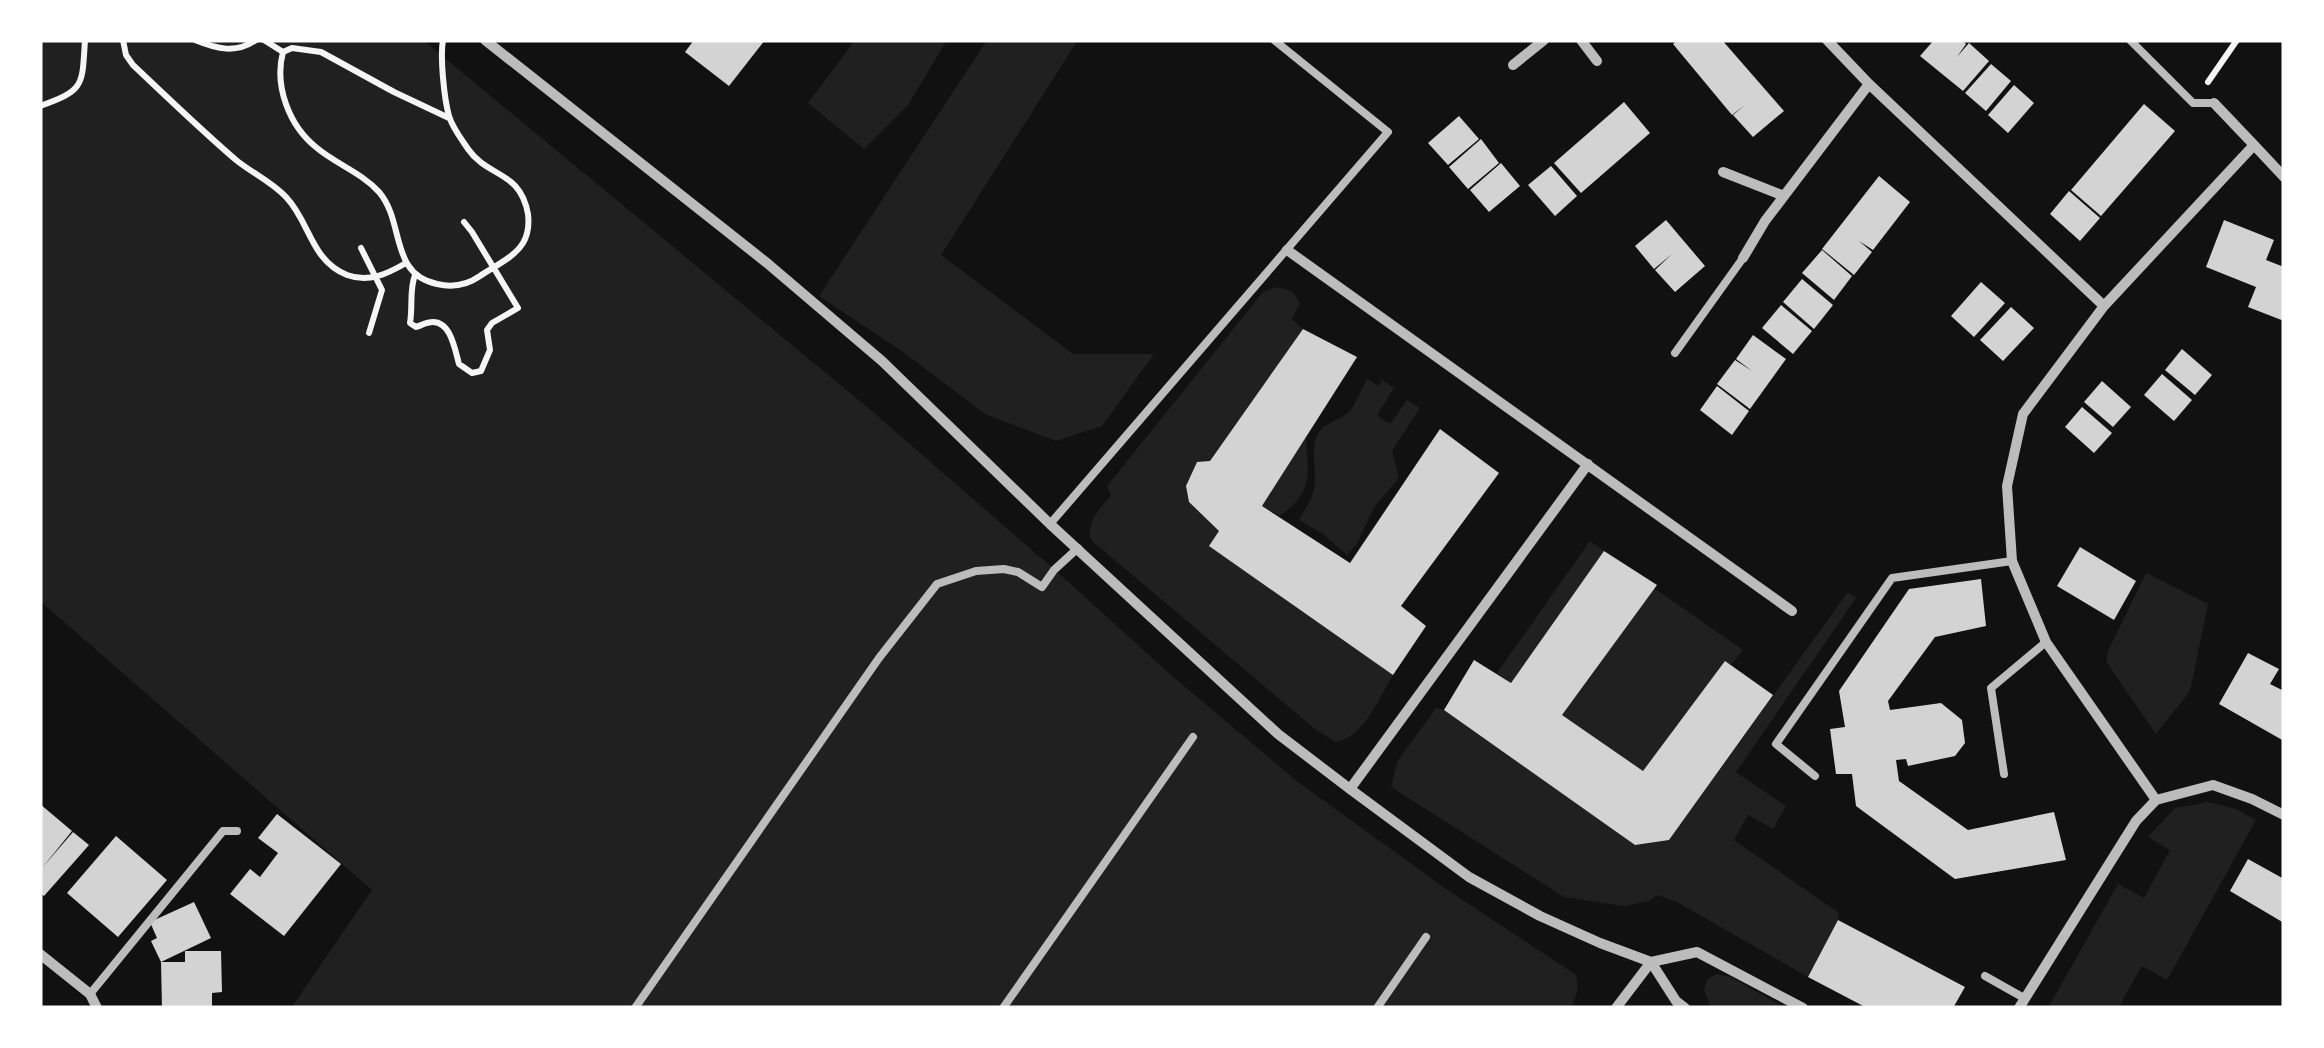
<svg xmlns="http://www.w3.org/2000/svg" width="2324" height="1048" font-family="Bitter,serif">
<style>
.green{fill:#202020}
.building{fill:#d3d3d3}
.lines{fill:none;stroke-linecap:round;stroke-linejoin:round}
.path{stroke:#f5f5f5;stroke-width:6}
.service{stroke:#bcbcbc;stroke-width:8}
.minor{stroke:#bcbcbc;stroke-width:10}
</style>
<rect width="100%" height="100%" fill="#111"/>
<path class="green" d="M40,40h383l450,372 191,166 107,97 127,107 151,109 126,83c5,12 2,23 -5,34h-1279l81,-118 -332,-289z
M855,40h92l-39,65 -44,44 -56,-46z
M987,40h91l-137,215 132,99h81l-52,72 -46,15 -71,-27 -79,-60 -87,-58z
M1276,287l16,4 8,12 -8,16 11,10 -93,132 -14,2 -10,23 3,16 30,29 -7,12 82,63 99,69c-14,23 -29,62 -57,67l-21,-13 -224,-189c-5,-18 9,-31 20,-45l-4,-9 156,-194z
M1367,379l12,7 3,-6 12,8 -17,27 13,9 17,-24 13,8 -28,43 7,27 -24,28 -19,39 -9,10 -24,-21 -24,-14c6,-11 15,-23 16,-36 1,-15 -4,-34 2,-48 7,-14 20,-15 31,-23 6,-5 14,-26 19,-34z
M1306,437c2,38 8,54 -26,79l-18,-10z
M1590,541l14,10 -93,132 -14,-10z
M2146,573l62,31 -18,87 -34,43 -49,-71v-10z
M1654,588l89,62 -12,15 -6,-3 -82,109 -81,-56z
M1848,592l8,6 -120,174 50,34 -13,23 -25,-14 -14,25 105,73 -1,7 -30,57 -131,-75 -20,-7 -8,6 -25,5 -60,-9 -173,-110 6,-25 39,-54 8,2 191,135 34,-5z
M2208,802l28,7 20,11 -89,160 -25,-14 -24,42h-70l70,-124 26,14 26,-48 -22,-13 27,-29z
M1716,974l15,3 54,31h-74l-7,-18 3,-10z"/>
<path class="building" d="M694,40h71l-36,46 -44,-34z
M1678,40h44l62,71 -31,26 -20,-22 12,-10 -13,10 -59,-71z
M1934,40h28l4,4 -9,13 12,-14 20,18 -26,30 -43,-35z
M1991,64l20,17 -25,30 -21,-18z
M2014,85l20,18 -26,30 -20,-18z
M1624,102l26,31 -69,60 -27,-30z
M2144,104l31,27 -74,85 -30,-26z
M1459,116l20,23 -31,26 -20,-22z
M1481,139l18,24 -31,26 -19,-22z
M1501,163l19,23 -31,26 -19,-22z
M1551,166l26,30 -22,20 -27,-31z
M1879,176l31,26 -37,48 -14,-9 13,11 -18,23 -32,-26z
M2069,191l31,27 -20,23 -30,-27z
M1666,220l39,46 -30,26 -20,-22 17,-16 -18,15 -19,-23z
M2224,220l50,20 -8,20 18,7v54l-36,-14 8,-20 -50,-20z
M1822,250l30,26 -18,24 -32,-27z
M1802,279l31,26 -19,24 -31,-27z
M1981,282l24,21 -31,34 -23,-21z
M1781,305l31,26 -19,23 -31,-26z
M2011,307l23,21 -31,33 -23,-21z
M1303,329l54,28 -95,149 88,57 90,-134 59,44 -98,133 25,20 -33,49 -184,-129 10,-15 -30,-29 -3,-16 11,-24 13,-1z
M1753,335l33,24 -36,50 -33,-25 18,-24 17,11 -16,-12z
M2182,349l30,26 -17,20 -30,-25z
M2162,374l30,26 -18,21 -30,-26z
M2102,381l29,26 -18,20 -29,-25z
M1717,386l32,25 -17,24 -32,-25z
M2082,407l30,26 -18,20 -29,-26z
M2080,547l56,34 -22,39 -57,-34z
M1604,551l53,34 -95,130 81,56 82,-110 48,34 -104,145 -34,5 -191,-135 30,-50 37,23z
M1981,579l5,47 -51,11 -47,64 2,9 51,-7 21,17 3,23 -10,13 -47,10 -2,-7 -10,1 3,21 69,49 86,-18 12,48 -111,19 -99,-73 -4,-32h-16l-6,-45 15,-2 -6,-36 70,-102z
M2248,653l31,16 -9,15 14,7v50l-65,-37z
M40,804l32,27 -30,37 31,-36 16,13 -45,51 -4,-3z
M277,814l64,50 -57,72 -54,-42 20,-25 10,8 18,-24 -20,-15z
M116,836l51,44 -49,57 -51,-44z
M2248,859l36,20v44l-54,-32z
M194,902l17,36 -50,24 -10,-21 6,-3 -7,-16z
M1838,920l127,67 -12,21h-86l-59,-31z
M185,951h36l1,41 -10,1v15h-50l-1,-46h24z"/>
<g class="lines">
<path class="path" d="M123,40l3,15 7,10c34,32 68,65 103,95 16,13 36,22 50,37 24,25 25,64 61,78 22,8 40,-1 59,-12
M195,40c22,9 41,14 61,0
M264,40l19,12
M443,40c-3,17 1,58 6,76 3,11 13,24 19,33 20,29 52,21 60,65 1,9 0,21 -5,29 -8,14 -30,24 -43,33 -13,9 -27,12 -43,8 -48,-10 -32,-62 -58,-92 -17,-19 -43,-28 -62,-44 -28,-22 -43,-62 -34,-96l9,-4 29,4 73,40 55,26
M2208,82l29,-42
M40,106c45,-16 42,-20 45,-66
M361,248l21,42 -13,43
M415,275c-6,16 -2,31 -5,48l6,4c6,-2 11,-5 17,-5 18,0 22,28 26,42l13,9 9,-2 9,-21 -3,-20 5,-7 26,-15 -46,-76 -8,-10"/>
<path class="service" d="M2130,40l63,63h21
M1675,353l68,-95
M1050,524l338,-392 -114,-92
M2004,774l-13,-86 55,-46
M1815,776l-39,-32 116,-166 120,-17
M1985,976l39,22
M90,994l133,-163h14
M635,1008l244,-350 58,-74 39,-13 28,-2 14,3 24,15 12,-17 24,-22
M1003,1008l190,-271
M1377,1008l49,-71"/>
<path class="minor" d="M485,40l282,223 115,98 168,163 228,210 72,55 119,88 71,39 60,27 51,19 46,-10 106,56
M1581,40l16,21
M1827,40l42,44 235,222
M1513,65l31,-25
M2214,103l40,42
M1723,172l61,24
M1287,250l505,361
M1743,258l22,-37 104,-137
M1350,789l238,-325
M2156,800l-110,-158 -34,-81 -5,-75 16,-72 81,-108 150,-161 30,32
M40,954l50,40 7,14
M1651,962l25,39 9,7
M1616,1008l35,-46
M2019,1008l117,-187 20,-21 57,-15 39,14 32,16"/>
</g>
<rect width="2324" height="1048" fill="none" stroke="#ffffff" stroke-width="85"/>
</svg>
